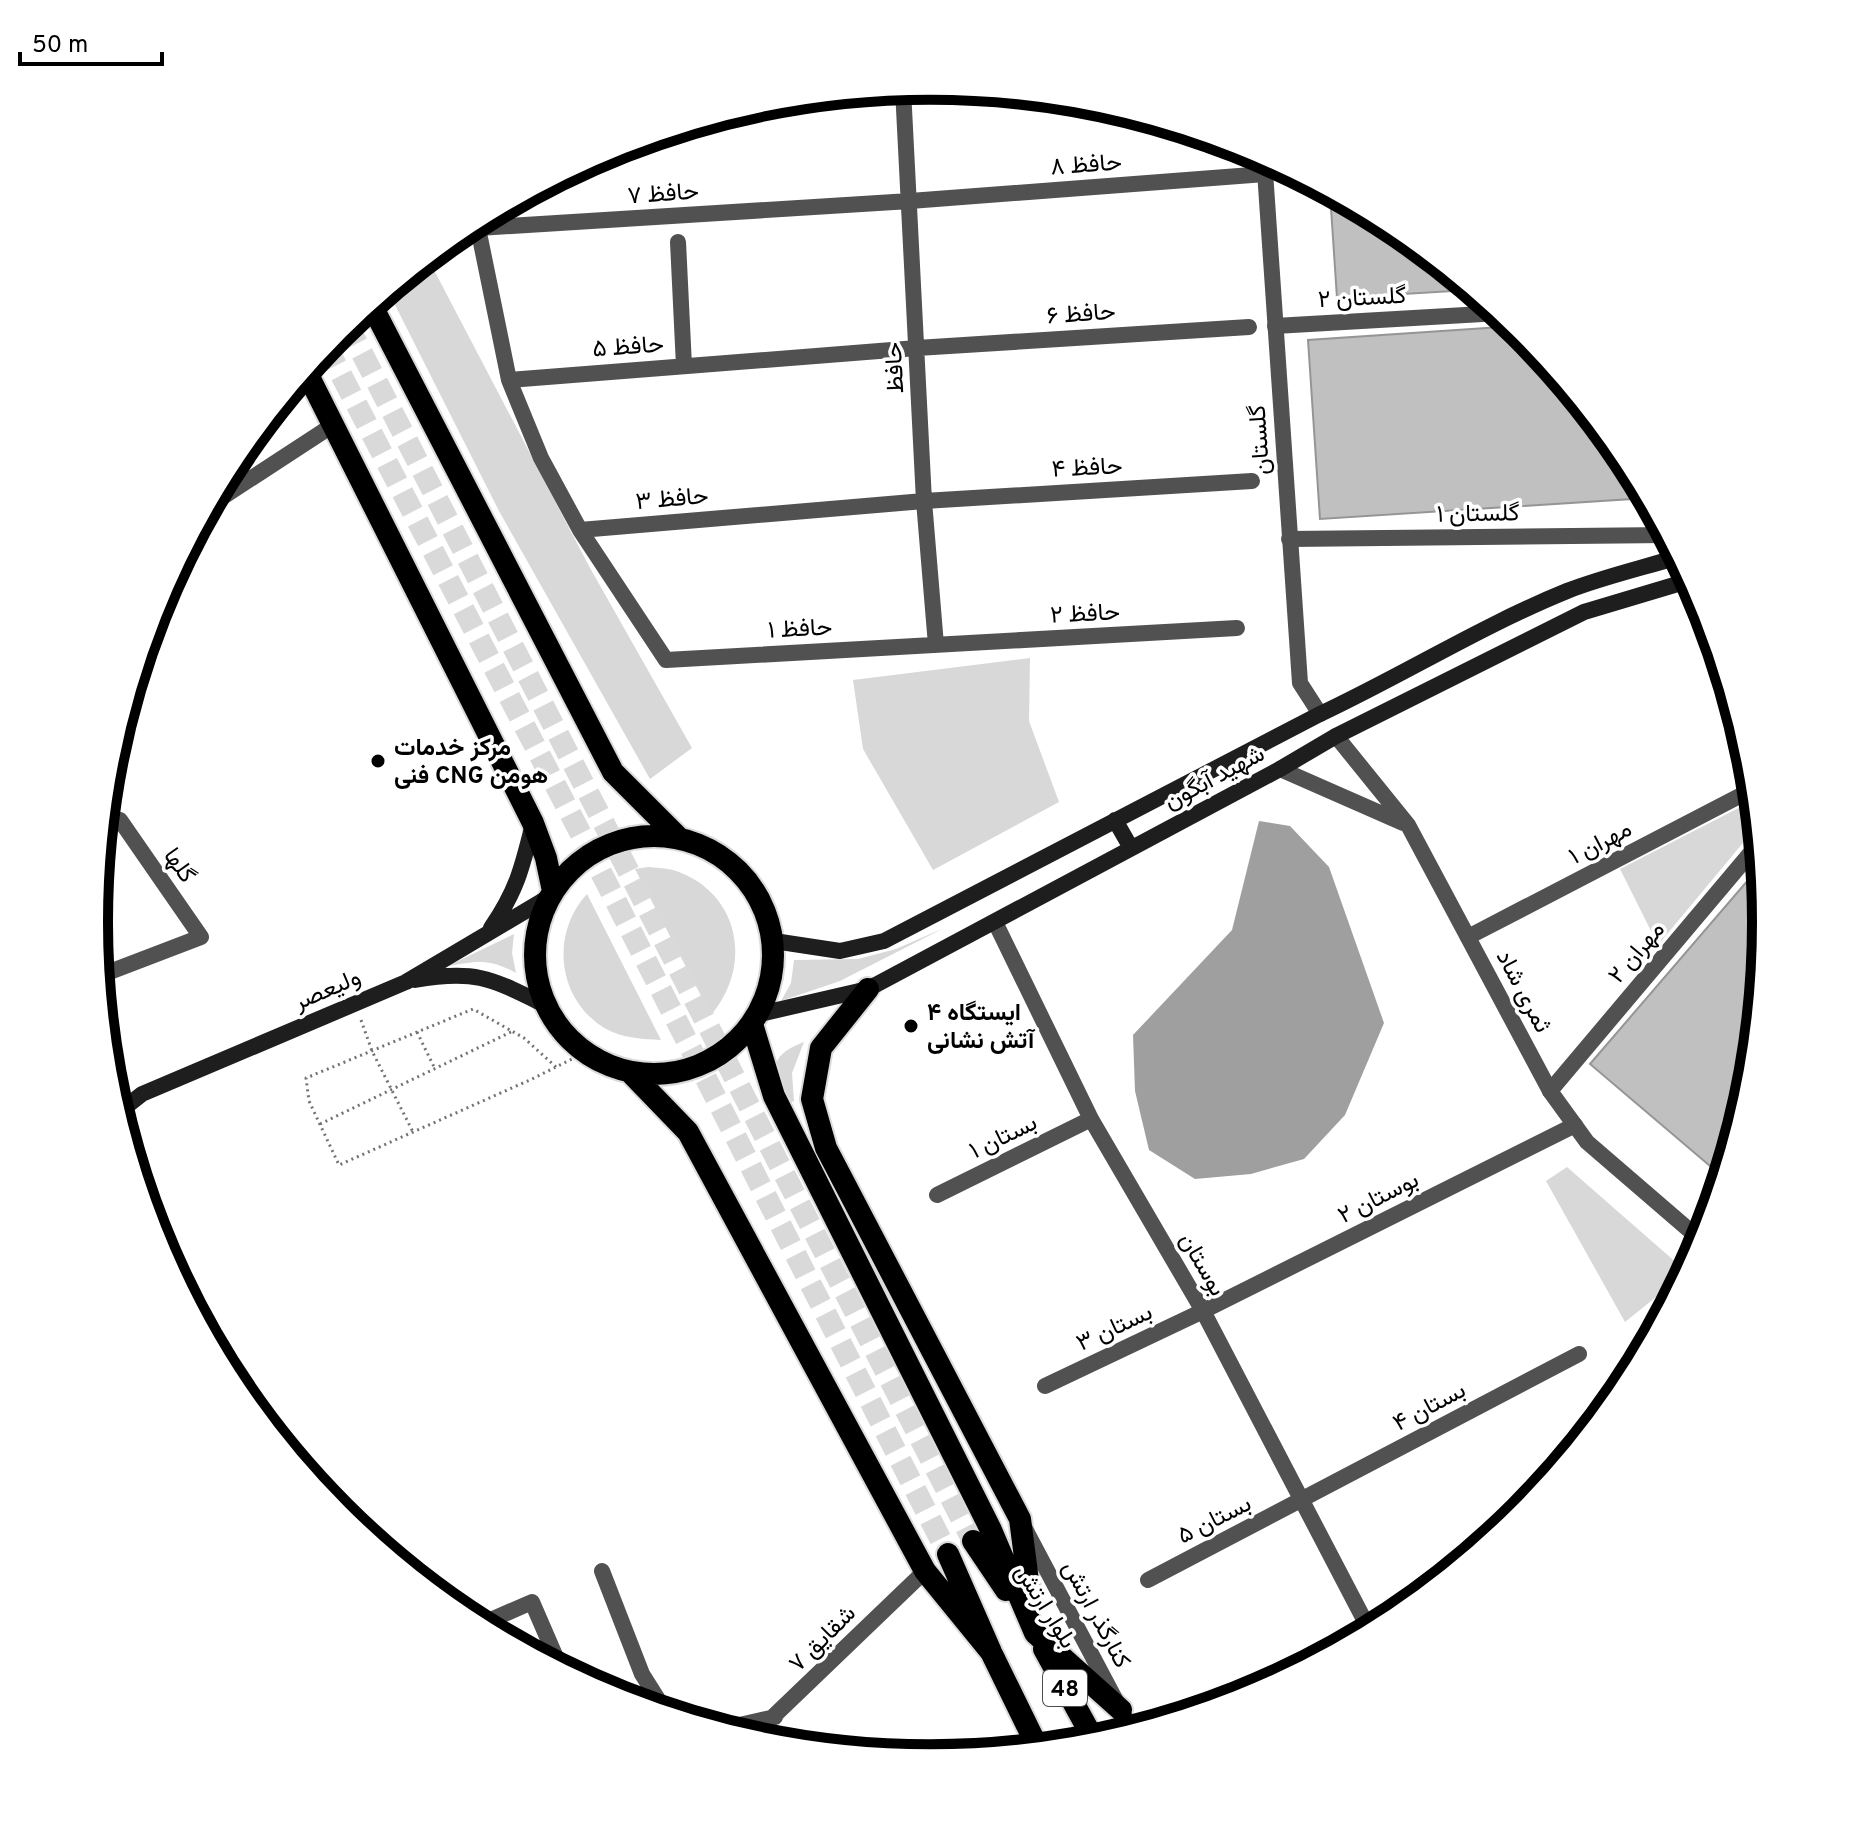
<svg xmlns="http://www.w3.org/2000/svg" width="1860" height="1845" font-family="Overpass,Vazirmatn,sans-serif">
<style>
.green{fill:#d8d8d8}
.water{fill:#9f9f9f}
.building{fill:#c0c0c0;stroke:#959595;stroke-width:2}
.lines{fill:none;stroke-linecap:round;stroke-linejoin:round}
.trunk-tunnel{stroke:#d9d9d9;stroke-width:22;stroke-dasharray:22 11;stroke-linecap:butt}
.trunk-casing{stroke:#dbdbdb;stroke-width:26}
.path{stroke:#737373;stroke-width:3;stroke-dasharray:2 4;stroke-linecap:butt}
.minor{stroke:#515151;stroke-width:16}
.tertiary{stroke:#515151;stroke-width:16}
.secondary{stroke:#1e1e1e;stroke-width:16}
.trunk{stroke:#000;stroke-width:22}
.poi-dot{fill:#000;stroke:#fff;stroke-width:3}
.labels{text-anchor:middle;stroke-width:7;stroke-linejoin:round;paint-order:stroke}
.shield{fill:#fff;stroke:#4c4c4c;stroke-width:2}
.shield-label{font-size:22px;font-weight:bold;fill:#000}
.street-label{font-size:24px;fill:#000;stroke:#fff}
.poi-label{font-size:24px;font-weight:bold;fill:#000;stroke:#fff;text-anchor:start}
.rim{fill:none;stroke:#000;stroke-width:10}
</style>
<rect width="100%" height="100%" fill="#fff"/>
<path class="green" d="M414,269l4,8 16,-7 156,298 102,180 -42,31 -151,-268 -111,-220z
M1030,658l-1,63 30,81 -126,68 -70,-121 -10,-69z
M1754,800l3,26 -99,119 -38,-76z
M648,867c10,1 22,1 31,5 62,24 73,95 32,143l-76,-146z
M587,894l74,146c-19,-1 -38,-2 -55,-11 -49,-29 -56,-95 -19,-135z
M944,928l-104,53 -59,20 10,-18 3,-23 64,-1 38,-10z
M514,934l-2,19 4,20c-27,-15 -39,-12 -68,-7z
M804,1042l-12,31 2,28 -5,2c-16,-31 -24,-46 15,-61z
M1567,1167l120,105 -62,50 -79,-141z"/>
<path class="water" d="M1259,821l31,5 39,41 55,156 -39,92 -41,44 -53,15 -56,5 -46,-29 -14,-59 -2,-56 99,-105z"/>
<path class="building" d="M1330,193l65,34 76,63 -134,8z
M1516,326l110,132 21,40 -327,21 -12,-179z
M1761,865l5,58 -16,163 -27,91 -133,-113z"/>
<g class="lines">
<path class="trunk-tunnel" d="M347,324l626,1217
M326,346l280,536 342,672"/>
<defs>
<path id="trunk" d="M371,304l242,468 65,65
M306,371l227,452 13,35 7,33
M535 955a119 119 0 1 1 238 0a119 119 0 1 1-238 0Z
M868,989l-47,59 -9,51 14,49 194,371 11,85
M752,1024l22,72 217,434 44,103 86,77
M631,1073l57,59 237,439 66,81
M973,1541l33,49
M948,1554l43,98 47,96
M1044,1649l51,93"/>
</defs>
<use href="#trunk" class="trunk-casing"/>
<path class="path" d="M361,1020l11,31 41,81
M417,1032l18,37
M556,1067l-32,-29 -51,-29 -167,69 3,23 30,64 193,-86 54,-27
M109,1083l14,5
M320,1124l193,-93"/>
<path class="minor" d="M903,89l21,412 12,144
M678,242l6,124
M1275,326l225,-13
M509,380l-31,-152 432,-27 355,-27
M209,506l124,-81
M580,530l-39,-72 -32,-78 408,-32 332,-21
M1289,539l378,-4
M1237,628l-571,32 -86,-130 344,-29 328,-20
M995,922l96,197 112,192 167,320
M1468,937l285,-148
M99,976l102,-39 -81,-117 -17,8
M1550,1091l209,-248
M937,1195l154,-76
M1697,1236l12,-15
M1045,1386l158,-75 372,-186
M602,1571l40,103 24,38
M1148,1580l431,-226
M479,1625l53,-23 29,67
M722,1729l53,-12
M751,1738l174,-167"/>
<path class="tertiary" d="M1264,157l36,526 20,31
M1336,736l72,89 142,266 37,51 116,100
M1280,769l123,54
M1024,1527l108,204"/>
<path class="secondary" d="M1115,820l16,28
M491,928c26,-38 31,-60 42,-104
M774,941l66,10 44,-10 436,-227c83,-39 161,-88 247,-123 36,-14 75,-23 111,-34
M415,980c61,-11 77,-1 130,25
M760,1014l108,-25 412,-220 56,-33 248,-124 107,-32
M118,1113l24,-19 264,-112 143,-85"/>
<use href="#trunk" class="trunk"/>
</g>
<g class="poi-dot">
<circle cx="378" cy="761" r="8"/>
<circle cx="911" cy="1026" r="8"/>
</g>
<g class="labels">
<rect class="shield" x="1043" y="1670" width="44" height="36" rx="6"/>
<g class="shield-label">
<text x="1065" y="1696">48</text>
</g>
<g class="street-label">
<text transform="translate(1086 164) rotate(-4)" y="8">حافظ ۸</text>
<text transform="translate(663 193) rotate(-4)" y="8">حافظ ۷</text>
<text transform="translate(1362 297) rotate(-3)" y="8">گلستان ۲</text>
<text transform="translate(1081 313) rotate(-4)" y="8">حافظ ۶</text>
<text transform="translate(628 346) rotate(-4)" y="8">حافظ ۵</text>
<text transform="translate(894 368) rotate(-93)" y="8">حافظ</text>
<text transform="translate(1259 440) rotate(-94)" y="8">گلستان</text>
<text transform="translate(1087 467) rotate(-3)" y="8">حافظ ۴</text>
<text transform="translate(672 498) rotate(-5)" y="8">حافظ ۳</text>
<text transform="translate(1478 513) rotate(-1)" y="8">گلستان ۱</text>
<text transform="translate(1085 613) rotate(-3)" y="8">حافظ ۲</text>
<text transform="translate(800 628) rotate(-3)" y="8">حافظ ۱</text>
<text transform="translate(1214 777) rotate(-28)" y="8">شهید آبگون</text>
<text transform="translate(1600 842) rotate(-28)" y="8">۱ مهران</text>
<text transform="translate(180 865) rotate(55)" y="8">گلها</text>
<text transform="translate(1636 952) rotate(-50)" y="8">مهران ۲</text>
<text transform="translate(327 989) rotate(-23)" y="8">ولیعصر</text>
<text transform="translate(1524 991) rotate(62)" y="8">ثمری شاد</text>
<text transform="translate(1003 1136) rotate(-26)" y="8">بستان ۱</text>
<text transform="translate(1378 1197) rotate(-27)" y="8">بوستان ۲</text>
<text transform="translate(1203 1264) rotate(60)" y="8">بوستان</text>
<text transform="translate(1114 1327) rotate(-25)" y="8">بستان ۳</text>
<text transform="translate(1429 1406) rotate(-28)" y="8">بستان ۴</text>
<text transform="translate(1214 1519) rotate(-27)" y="8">بستان ۵</text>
<text transform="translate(1046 1606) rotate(58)" y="8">بلوار ارتش</text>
<text transform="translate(1097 1614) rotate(62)" y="8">کنارگذر ارتش</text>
<text transform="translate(822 1638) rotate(-45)" y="8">شقایق ۷</text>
</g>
<g class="poi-label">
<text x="394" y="755">مرکز خدمات<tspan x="394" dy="28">فنی CNG هومن</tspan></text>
<text x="927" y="1020">ایستگاه ۴<tspan x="927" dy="28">آتش نشانی</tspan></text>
</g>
</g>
<path d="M0 0H1860V1845H0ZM108 922a822 822 0 1 1 1644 0a822 822 0 1 1-1644 0Z" fill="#fff" fill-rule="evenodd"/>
<path class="rim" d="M108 922a822 822 0 1 1 1644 0a822 822 0 1 1-1644 0Z"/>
<path d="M20 52v12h142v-12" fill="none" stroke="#000000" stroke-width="4"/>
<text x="32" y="52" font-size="24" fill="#000000" stroke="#ffffff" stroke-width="6" paint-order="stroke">50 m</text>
</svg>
